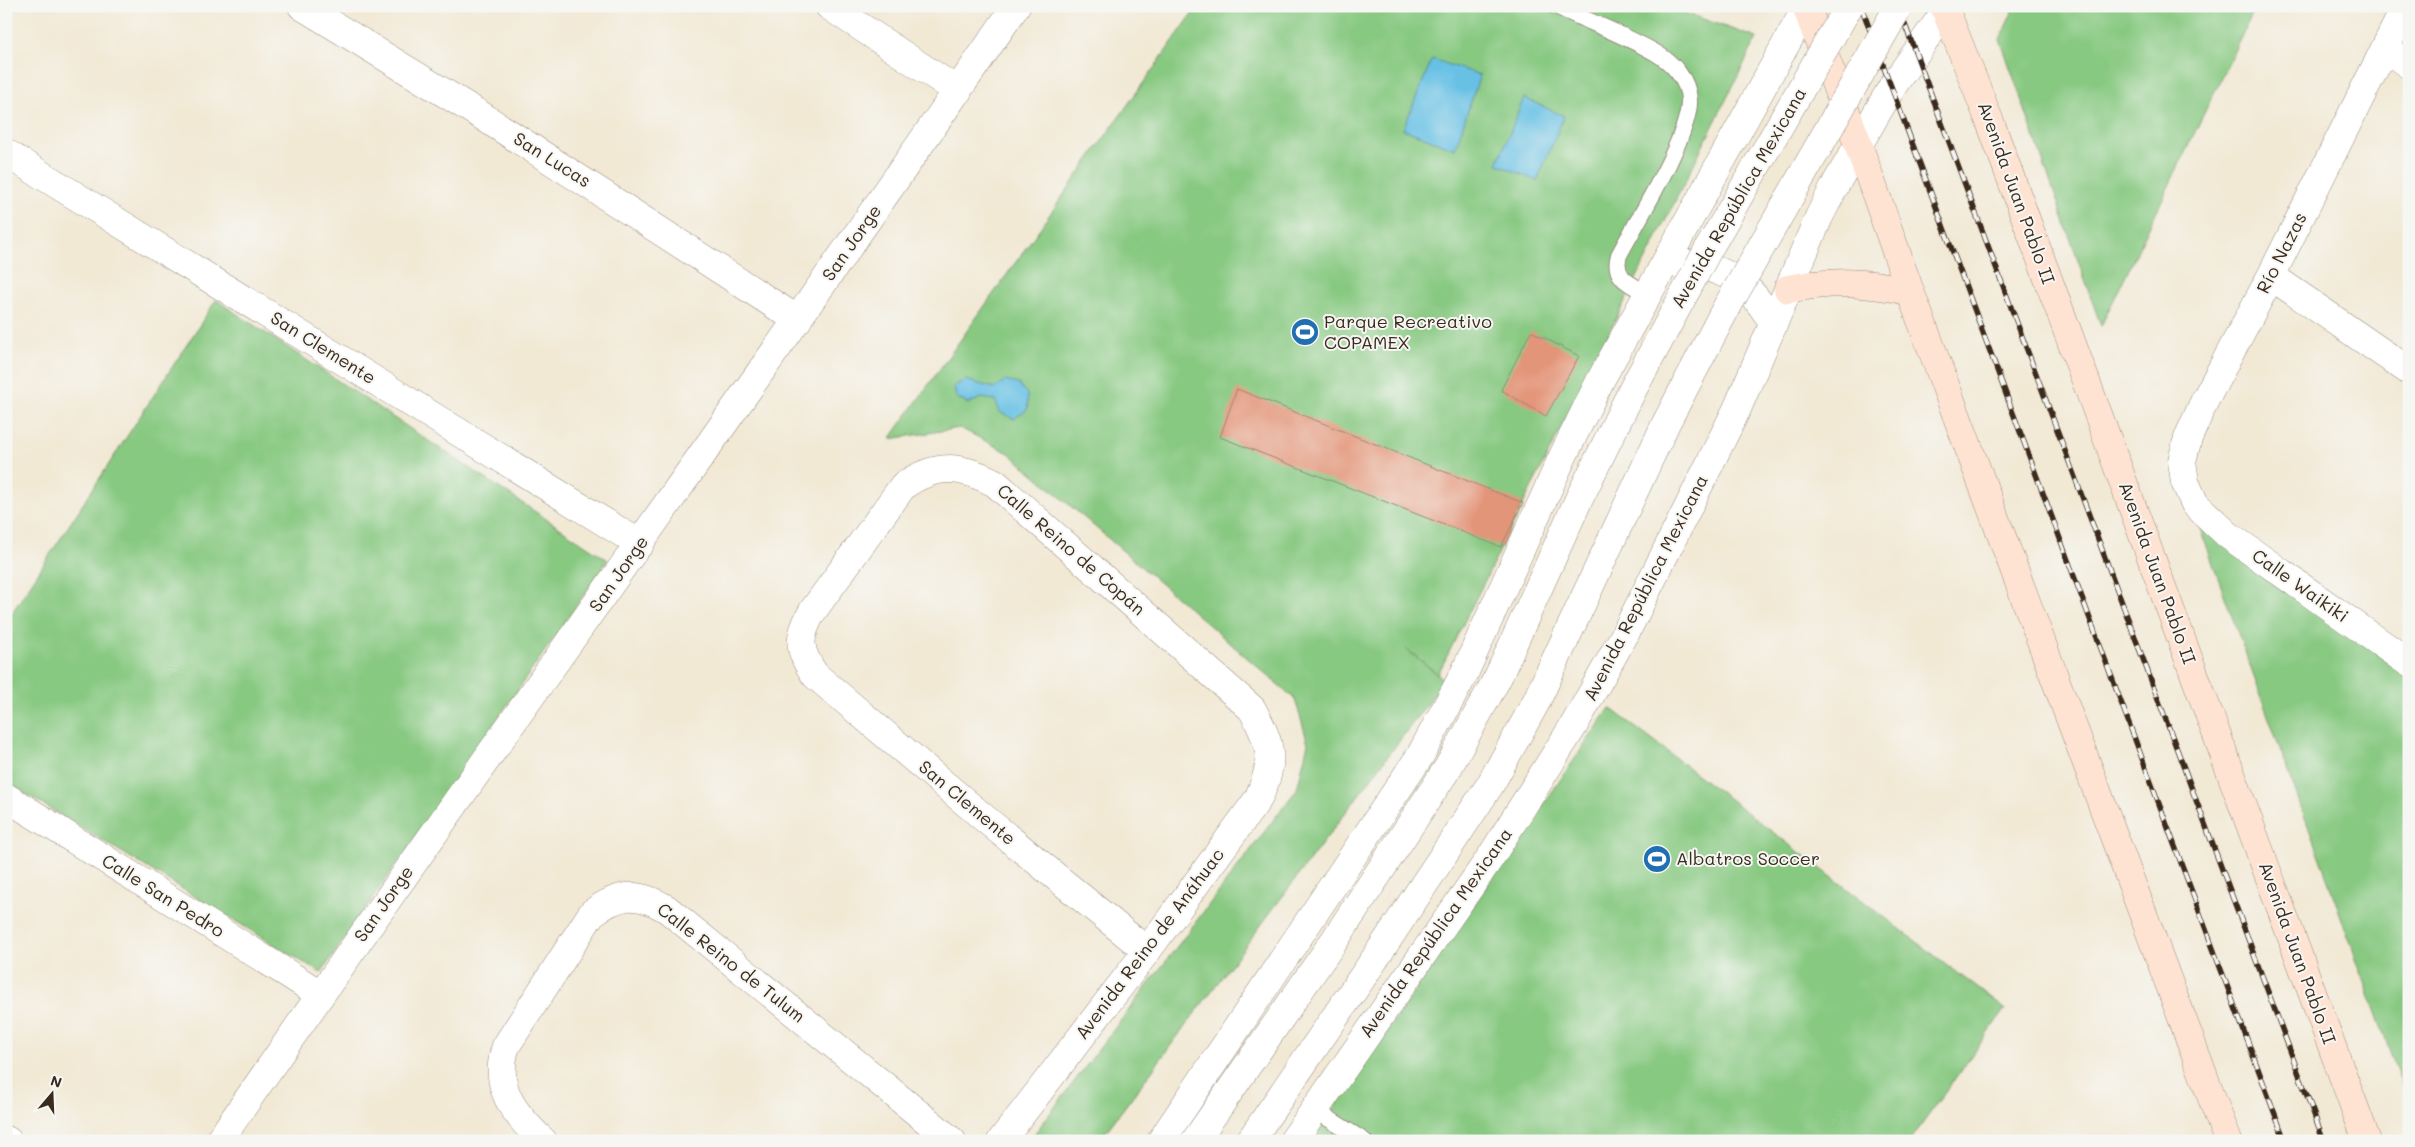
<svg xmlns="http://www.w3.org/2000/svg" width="2415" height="1147" font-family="Mali,sans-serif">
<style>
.green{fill:#88c982;stroke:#627a50}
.water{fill:#68c1e5;stroke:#527682}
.building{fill:#e39579}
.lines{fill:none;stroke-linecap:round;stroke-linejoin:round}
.service-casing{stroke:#968a7a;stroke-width:18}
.minor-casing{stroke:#968a7a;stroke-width:29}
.tertiary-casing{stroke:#968a7a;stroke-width:29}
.secondary-casing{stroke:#968a7a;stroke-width:29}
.service{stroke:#fff;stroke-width:16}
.minor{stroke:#fff;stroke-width:28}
.tertiary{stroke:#fff;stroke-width:28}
.secondary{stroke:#fee3d2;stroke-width:28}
.rail-casing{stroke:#3b2a1e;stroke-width:5.5}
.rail{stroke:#f6f6f2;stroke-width:4;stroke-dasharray:11;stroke-linecap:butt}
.tertiary-bridge-casing{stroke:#968a7a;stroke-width:29;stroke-linecap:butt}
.tertiary-bridge{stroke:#fff;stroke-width:28}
.labels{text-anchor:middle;stroke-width:4;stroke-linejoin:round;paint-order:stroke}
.street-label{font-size:18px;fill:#3b2a1e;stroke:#f6f6f2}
.poi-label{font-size:18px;fill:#3b2a1e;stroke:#f6f6f2;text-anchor:start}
</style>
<rect width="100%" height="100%" fill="#f6f6f2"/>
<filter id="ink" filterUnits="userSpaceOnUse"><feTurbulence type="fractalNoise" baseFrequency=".02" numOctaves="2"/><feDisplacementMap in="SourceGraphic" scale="10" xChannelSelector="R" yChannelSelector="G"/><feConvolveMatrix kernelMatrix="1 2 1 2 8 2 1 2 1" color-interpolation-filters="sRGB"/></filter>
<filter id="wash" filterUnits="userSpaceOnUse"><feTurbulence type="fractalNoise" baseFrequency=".0096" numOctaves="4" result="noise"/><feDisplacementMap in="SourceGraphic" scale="20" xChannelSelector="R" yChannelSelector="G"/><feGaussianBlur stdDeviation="1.12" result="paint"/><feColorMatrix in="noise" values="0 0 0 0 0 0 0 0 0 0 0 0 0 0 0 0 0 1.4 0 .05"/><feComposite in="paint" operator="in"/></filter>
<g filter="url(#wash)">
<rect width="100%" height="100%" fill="#f2e9d5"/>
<path class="green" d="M1198,6h468l91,32 -319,636 -32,-25 39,31 -346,461h-70l268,-352 11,-46 -13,-44 -286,-246 -49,-25 -70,11z
M2015,6h241l-155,320 -101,-287z
M216,300l392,260 -287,413 -315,-191v-160z
M2197,520l212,157v427z
M1610,708l395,301 -95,132h-599z"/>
<path class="water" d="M1432,59l48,16 -25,74 -52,-20z
M1524,98l40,18 -27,65 -40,-17z
M966,380l28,8 11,-7 13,3 9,10 1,15 -14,10 -14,-7 -5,-12 -14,-2 -13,6 -12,-7 -2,-11z"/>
<g id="blocks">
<path class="building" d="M1531,331l48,25 -33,60 -45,-26z
M1237,389l286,114 -22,44 -281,-110z"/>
</g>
</g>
<g filter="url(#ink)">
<use href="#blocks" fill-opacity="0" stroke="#968a7a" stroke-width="1"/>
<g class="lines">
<defs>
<path id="service" d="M1556,6c33,16 69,29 100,47 17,10 32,27 33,47 2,34 -52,121 -70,155 -7,23 11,29 29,39
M1315,1110l49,31"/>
<path id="minor" d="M302,6l177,108 319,206
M829,6l129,85
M2406,6l-135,270 -67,126 -16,36 -6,23 3,21 10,22 33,31 181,128
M2385,48l24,17
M6,153l634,391
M2271,276l138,95
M6,797l314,197
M6,1140l2,1
M219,1141c263,-381 535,-754 797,-1135
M543,1141c-29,-27 -51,-54 -37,-95l86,-133c28,-20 45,-22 75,-4l285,232
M1001,1141l146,-190 111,-152c18,-40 14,-53 -6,-90l-257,-226c-36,-18 -59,-20 -92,3l-91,126c-15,27 -14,38 3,63l169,143 163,133"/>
<path id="tertiary" d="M1676,263c23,0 52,8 69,24 11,9 20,24 29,36
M1161,1141l259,-385 44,-82 99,-218 38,-77 206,-373
M1293,1141l197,-283 84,-133 51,-91 112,-225 82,-192 19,-37 54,-93 57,-81"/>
<path id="secondary" d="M1806,6l52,138 52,147 318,850
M1944,6l46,116 377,1019
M1788,289c44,-9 77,-7 122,2"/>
</defs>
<use href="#service" class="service-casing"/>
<use href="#minor" class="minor-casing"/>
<use href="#tertiary" class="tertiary-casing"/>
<use href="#secondary" class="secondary-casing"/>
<use href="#service" class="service"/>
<use href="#minor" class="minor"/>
<use href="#tertiary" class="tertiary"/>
<use href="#secondary" class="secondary"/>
<defs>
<path id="rail" d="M1861,6l424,1135
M1898,6l426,1135"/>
</defs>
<use href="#rail" class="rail-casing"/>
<use href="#rail" class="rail"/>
<defs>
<path id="tertiary-bridge" d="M1195,1141l139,-200 115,-175 49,-89 80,-176 55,-112 76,-141 140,-242
M1250,1141l116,-169 124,-187 45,-81 131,-281 58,-111 175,-306"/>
</defs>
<use href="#tertiary-bridge" class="tertiary-bridge-casing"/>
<use href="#tertiary-bridge" class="tertiary-bridge"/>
</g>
</g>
<defs>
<symbol id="stadium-disc" viewBox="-11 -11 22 22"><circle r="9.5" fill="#1f6fb2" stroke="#f6f6f2"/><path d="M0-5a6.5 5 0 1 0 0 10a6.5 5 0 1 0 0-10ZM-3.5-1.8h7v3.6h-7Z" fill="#fff"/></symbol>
</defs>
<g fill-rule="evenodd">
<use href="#stadium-disc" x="1289" y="316" width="32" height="32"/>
<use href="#stadium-disc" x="1641" y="843" width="32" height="32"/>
</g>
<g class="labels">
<g class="street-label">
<text transform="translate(552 160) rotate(32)" y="6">San Lucas</text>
<text transform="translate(2016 193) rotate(70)" y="6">Avenida Juan Pablo II</text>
<text transform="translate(1739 198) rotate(-60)" y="6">Avenida República Mexicana</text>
<text transform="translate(852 243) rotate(-55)" y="6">San Jorge</text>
<text transform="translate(2282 253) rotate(-63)" y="6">Río Nazas</text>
<text transform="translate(323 348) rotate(32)" y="6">San Clemente</text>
<text transform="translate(1071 550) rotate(41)" y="6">Calle Reino de Copán</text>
<text transform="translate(2157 573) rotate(70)" y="6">Avenida Juan Pablo II</text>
<text transform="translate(619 574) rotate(-55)" y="6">San Jorge</text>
<text transform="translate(2300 586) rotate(35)" y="6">Calle Waikiki</text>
<text transform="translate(1646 588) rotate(-63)" y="6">Avenida República Mexicana</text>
<text transform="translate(967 803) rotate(40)" y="6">San Clemente</text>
<text transform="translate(163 896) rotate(32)" y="6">Calle San Pedro</text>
<text transform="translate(384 904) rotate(-55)" y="6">San Jorge</text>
<text transform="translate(1436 933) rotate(-55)" y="6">Avenida República Mexicana</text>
<text transform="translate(1150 944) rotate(-53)" y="6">Avenida Reino de Anáhuac</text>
<text transform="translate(2297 953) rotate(70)" y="6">Avenida Juan Pablo II</text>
<text transform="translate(731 963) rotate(38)" y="6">Calle Reino de Tulum</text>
</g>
<g class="poi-label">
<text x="1324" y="328">Parque Recreativo<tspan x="1324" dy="21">COPAMEX</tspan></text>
<text x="1676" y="865">Albatros Soccer</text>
</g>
</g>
<rect width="2415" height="1147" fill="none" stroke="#f6f6f2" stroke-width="25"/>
<g transform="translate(52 1094) rotate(19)" stroke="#f6f6f2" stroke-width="4" paint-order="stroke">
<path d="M0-4L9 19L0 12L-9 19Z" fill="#3b2a1e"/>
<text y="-8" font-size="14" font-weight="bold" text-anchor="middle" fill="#3b2a1e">N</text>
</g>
</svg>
